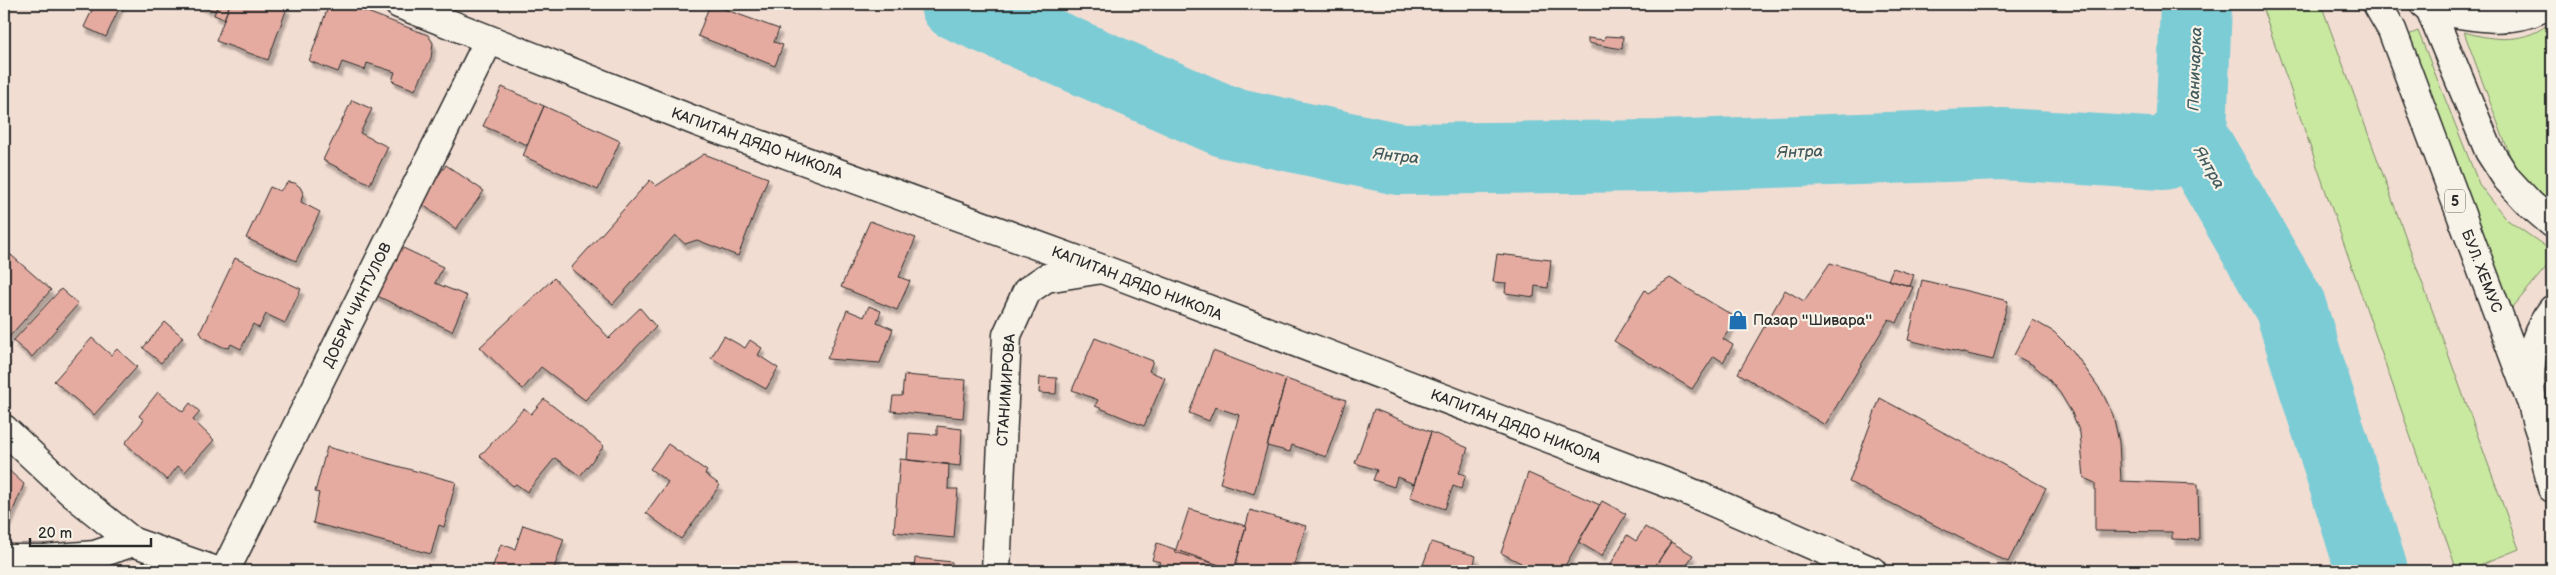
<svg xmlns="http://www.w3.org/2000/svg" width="2556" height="575" font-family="'Balsamiq Sans',sans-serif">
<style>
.green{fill:#c9e8a0;stroke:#7a8a66}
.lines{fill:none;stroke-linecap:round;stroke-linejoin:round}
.river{stroke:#7cccd6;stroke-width:72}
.building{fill:#e5aba0;stroke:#2b2b2b;filter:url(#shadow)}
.street-casing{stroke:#2b2b2b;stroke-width:31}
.secondary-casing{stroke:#2b2b2b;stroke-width:31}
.primary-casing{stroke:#2b2b2b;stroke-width:31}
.street{stroke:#f7f3e8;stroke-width:28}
.secondary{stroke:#f7f3e8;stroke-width:28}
.primary{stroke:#f7f3e8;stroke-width:28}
.labels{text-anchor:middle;stroke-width:4.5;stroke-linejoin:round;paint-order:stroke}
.shield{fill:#f7f3e8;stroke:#686764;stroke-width:1}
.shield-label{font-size:14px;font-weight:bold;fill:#2b2b2b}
.street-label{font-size:15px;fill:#2b2b2b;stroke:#f7f3e8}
.poi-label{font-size:15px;fill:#2b2b2b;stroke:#f7f3e8;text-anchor:start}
.water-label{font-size:16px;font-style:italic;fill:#435b5e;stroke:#f7f3e8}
</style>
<defs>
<filter id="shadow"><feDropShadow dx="3" dy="5.5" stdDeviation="1" flood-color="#0004"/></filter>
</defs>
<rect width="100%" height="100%" fill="#f2ddd2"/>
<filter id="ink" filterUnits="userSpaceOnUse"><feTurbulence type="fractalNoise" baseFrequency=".02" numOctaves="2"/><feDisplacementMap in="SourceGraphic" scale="10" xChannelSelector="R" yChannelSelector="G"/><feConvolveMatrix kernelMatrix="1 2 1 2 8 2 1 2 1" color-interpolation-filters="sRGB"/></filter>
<g filter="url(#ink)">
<path class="green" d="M2261,4h60l198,545 -54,22h-8z
M2552,21v182l-36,-31 -52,-140c32,9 62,12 88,-11z
M2418,31l61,153 27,35 46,32v9l-44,53 -23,-75 -17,-35 -62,-167z"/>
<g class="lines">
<path class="river" d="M956,4l271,118 172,37 259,-3 345,-12 160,10 28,-19 99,171 82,265
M2191,135l5,-131"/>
</g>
<path class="building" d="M95,4h26l-15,33 -22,-10z
M196,4h22l-2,7z
M218,4h12l-6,15 -10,-4z
M230,4h46l11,4 -19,52 -52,-19z
M329,4h17l82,31 5,8 -2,15 -16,32 -23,-9 3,-9 -28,-9 -2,7 -23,-8 -4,10 -29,-11z
M710,4l69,25 -5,13 9,3 -8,21 -77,-30z
M1605,36l18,1 -1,12 -34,-6v-5l16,2z
M502,87l42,19 -17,39 -44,-19z
M352,100l20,9 -12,24 28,14 -18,37 -47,-24z
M544,106l76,35 -22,49 -75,-34z
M704,154l64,24 -30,78 -41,-16 -12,4 -10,-9 -62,69 -42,-36 79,-88 6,6z
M446,165l38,26 -28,38 -37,-27z
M288,182l7,1 5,4 3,6 -2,9 19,10 -24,49 -50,-23 24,-51 10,4z
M870,221l46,17 -17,39 11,4 -13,29 -56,-23z
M399,246l44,21 -8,16 32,13 -15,35 -77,-36z
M4,248l7,7 -7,9z
M1497,254l54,6 -3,28 -13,-2 -1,11 -29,-4 1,-10 -13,-1z
M11,255l40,35 -43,48 -4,-3v-71z
M235,258l66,31 -16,34 -19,-9 -7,14 -6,-4 -12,25 -10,-5 -2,4 -6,-1 -20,-10 -3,-5z
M1830,263l83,24 -16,36 -8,-4 -64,106 -87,-52 47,-83 19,11z
M1893,268l21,7 -4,11 -22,-6z
M554,278l55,60 31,-30 16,19 -71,73 -44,-33 -18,22 -43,-42z
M1670,278l67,40 -14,21 10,6 -10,17 -9,-6 -22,33 -78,-48 31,-51 3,3z
M1922,280l86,21 -15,59 -85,-20z
M61,289l17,15 -46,53 -19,-16z
M869,306l12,5 -4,11 16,7 -13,34 -53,-4 20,-49 17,7z
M2033,320l21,12 19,19 29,41 11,23 6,27 2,39 77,3 1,56 -27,-1v-7l-77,-1v-48l-11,-5 -4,-45 -8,-20 -12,-20 -14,-17 -13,-11 -19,-10z
M165,322l18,15 -22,26 -18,-15z
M724,336l21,12 5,-8 12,8 -4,7 20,13 -12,21 -55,-31z
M92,338l19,17 6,-6 20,18 -43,48 -40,-34z
M1095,338l58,23 -4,10 16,7 -21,48 -49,-20 3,-6 -26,-10z
M1213,351l73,28 -32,115 -34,-11 19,-68 -24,-8 -6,14 -20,-8z
M904,375l62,5 -3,38 -72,-7 2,-15h9z
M1040,377l17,1 -1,16 -17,-1z
M1286,379l60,21 -20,57 -34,-12 -2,7 -23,-6z
M158,392l25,20 7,-9 10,9 -7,8 21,20 -29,32 -7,-6 -11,14 -42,-37 19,-23 -5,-4z
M1880,398l166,90 -38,74 -159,-80z
M544,399l60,47 -24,30 -25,-18 -28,34 -11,-8 -3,2 -33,-30 44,-48 7,6z
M1374,409l57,23 -17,52 -17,-7 -3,10 -21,-7 4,-10 -22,-7z
M937,426l25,3 -2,37 -53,-6 2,-27 28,2z
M1431,432l37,16 -9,25 7,2 -5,14 -8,-3 -8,23 -35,-12z
M668,444l39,27 -2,3 15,11 -39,54 -35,-26 22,-31 -18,-13z
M327,447l129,35 -12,45 -5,-2 -8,29 -118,-31 6,-30 -4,-1z
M900,459l49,5 -1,25h10l-4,49 -60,-6z
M4,466l20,18 -15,36h-5z
M1528,473l72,32 -38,66h-44l3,-8 -20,-10z
M1602,501l24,13 -24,42 -24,-14z
M1189,509l57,17 -12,45h-17l2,-6 -44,-13z
M1250,510l56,16 -14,45h-58z
M523,525l41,14 -11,32h-62l10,-27 14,5z
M1645,527l26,15 -19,29h-45l20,-36 9,6z
M1431,542l45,14 -4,15h-51z
M1671,542l22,13 -10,16h-31z
M1157,543l62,22 -2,6h-60l3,-9 -8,-2z
M915,558l37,4v9h-38z
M111,569l55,1 1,1h-56z"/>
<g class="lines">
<defs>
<path id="street" d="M4,559h41l50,-4 38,-13
M225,571l264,-531
M996,571l11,-236 20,-44 19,-13 56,-9"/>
<path id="secondary" d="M399,4l299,118 404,147 581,220 189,82
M4,429l68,64 61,49 83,29
M2541,437l11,51"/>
<path id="primary" d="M2377,4l15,26 138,369
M2424,4l6,5 59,142 18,28 24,26 21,18
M2430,9c40,7 83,18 119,-5
M2552,310c-32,41 -26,104 0,146"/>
</defs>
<use href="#street" class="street-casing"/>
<use href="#secondary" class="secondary-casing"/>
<use href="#primary" class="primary-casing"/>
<use href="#street" class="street"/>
<use href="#secondary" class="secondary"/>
<use href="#primary" class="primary"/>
</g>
</g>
<defs>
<symbol id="shop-bare" viewBox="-9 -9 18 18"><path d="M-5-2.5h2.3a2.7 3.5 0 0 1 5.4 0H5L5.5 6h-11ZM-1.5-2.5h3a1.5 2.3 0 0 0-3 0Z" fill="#1f6fb2" stroke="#f7f3e8" stroke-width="2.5" paint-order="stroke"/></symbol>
</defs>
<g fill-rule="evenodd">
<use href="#shop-bare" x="1724" y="306" width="28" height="28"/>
</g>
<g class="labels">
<rect class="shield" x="2445" y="189.5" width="20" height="23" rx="4"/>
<g class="shield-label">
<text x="2455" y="206">5</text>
</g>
<g class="street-label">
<text transform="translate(757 143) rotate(20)" y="5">КАПИТАН ДЯДО НИКОЛА</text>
<text transform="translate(2482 271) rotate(69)" y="5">БУЛ. ХЕМУС</text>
<text transform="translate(1137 283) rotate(21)" y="5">КАПИТАН ДЯДО НИКОЛА</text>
<text transform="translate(357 305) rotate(-64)" y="5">ДОБРИ ЧИНТУЛОВ</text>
<text transform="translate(1006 390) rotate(-86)" y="5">СТАНИМИРОВА</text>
<text transform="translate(1516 426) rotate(21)" y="5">КАПИТАН ДЯДО НИКОЛА</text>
</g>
<g class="poi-label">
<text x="1753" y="325">Пазар ''Шивара''</text>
</g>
<g class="water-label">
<text transform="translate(2194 69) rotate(-88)" y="6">Паничарка</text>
<text transform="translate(1800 151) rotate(-2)" y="6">Янтра</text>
<text transform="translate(1396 155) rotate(6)" y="6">Янтра</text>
<text transform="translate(2210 167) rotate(60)" y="6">Янтра</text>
</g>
</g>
<rect width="2556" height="575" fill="none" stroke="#f7f3e8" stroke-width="20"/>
<rect x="10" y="10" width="2536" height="555" fill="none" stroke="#2b2b2b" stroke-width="2" filter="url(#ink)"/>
<path d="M30 538v8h121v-8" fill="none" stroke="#2b2b2b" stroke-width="2.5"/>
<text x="38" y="538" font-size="15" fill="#2b2b2b" stroke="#f7f3e8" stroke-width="4" paint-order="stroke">20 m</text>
</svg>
